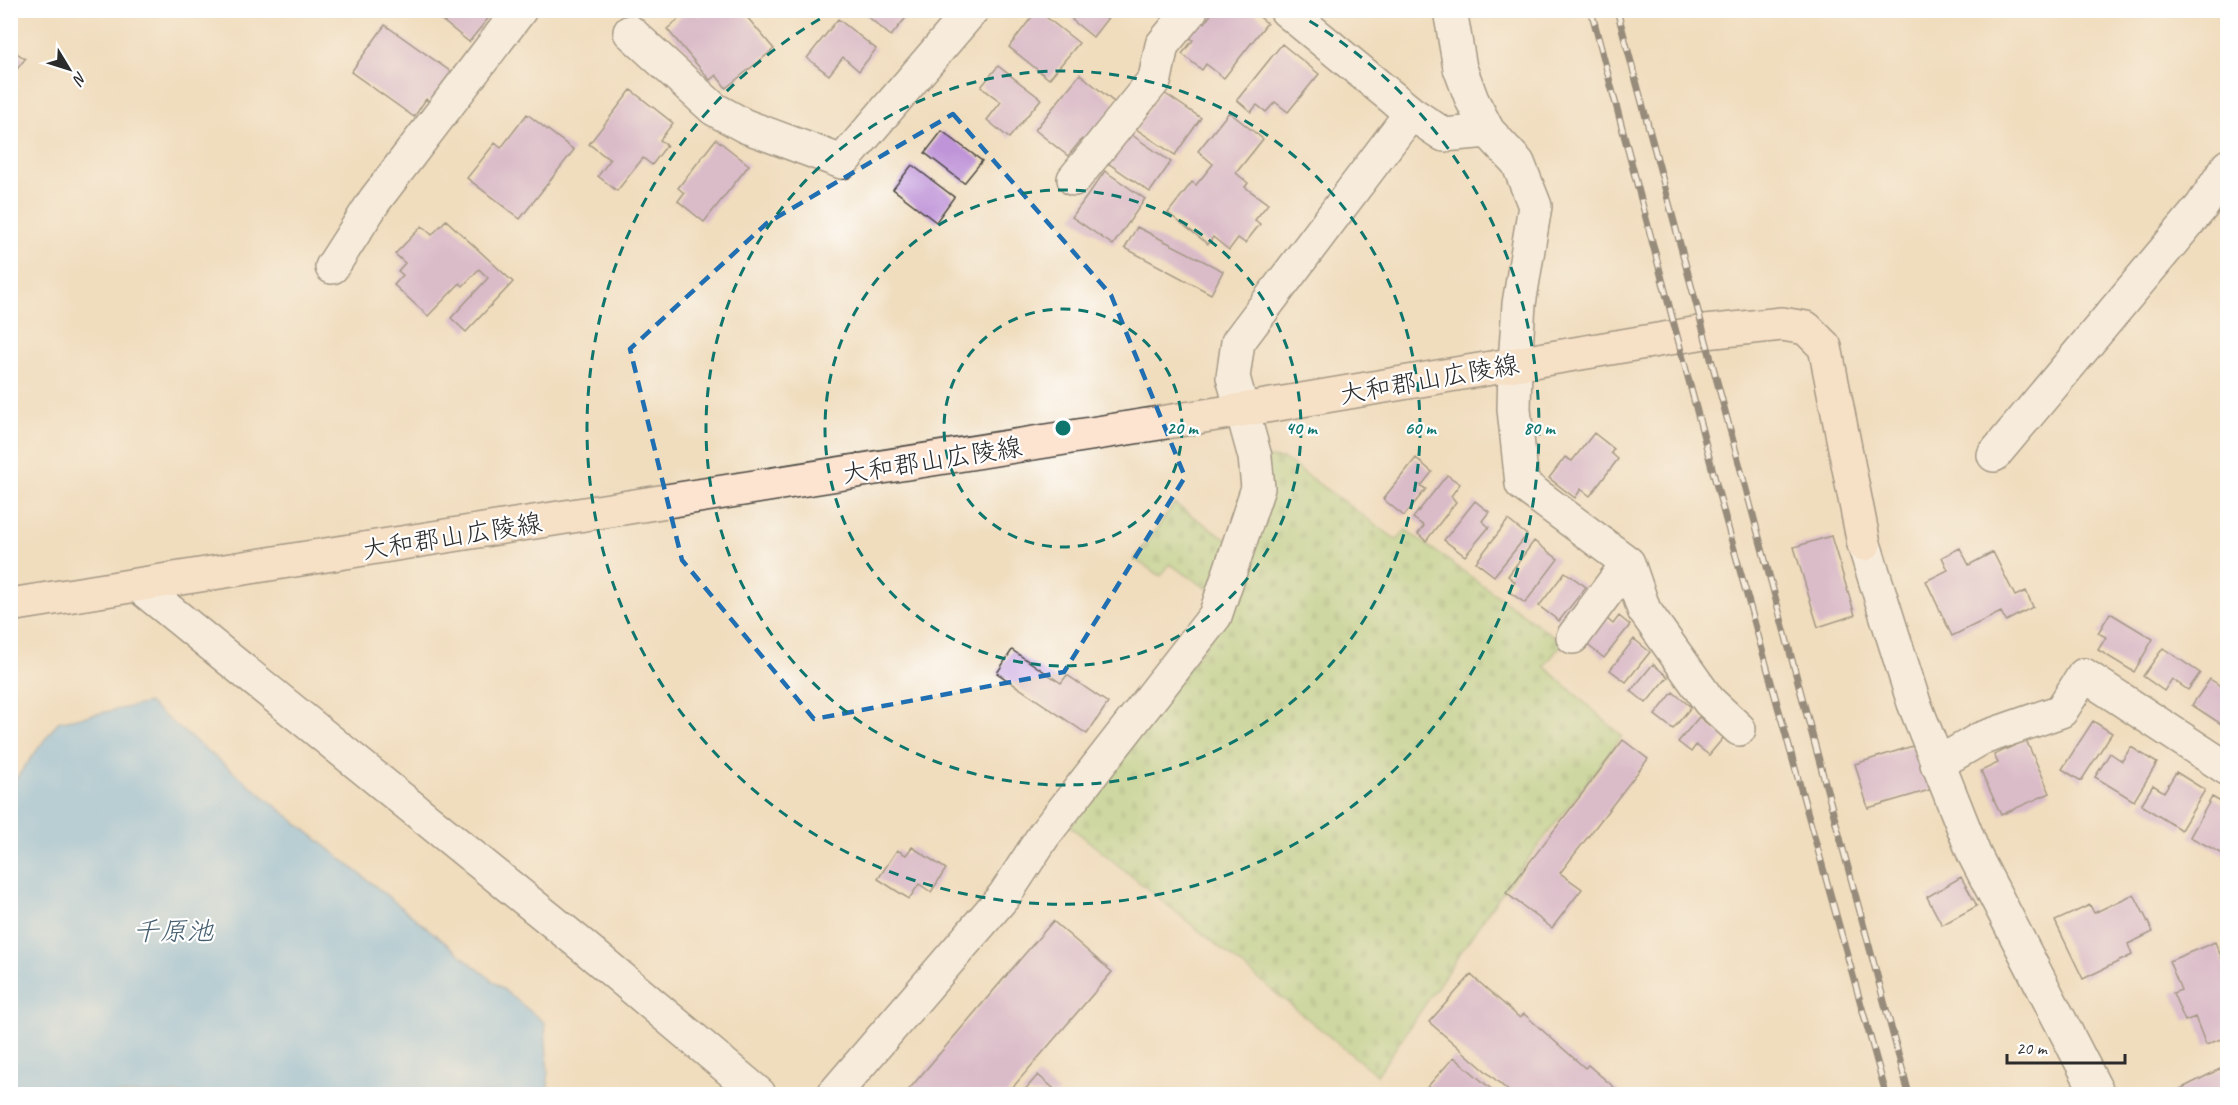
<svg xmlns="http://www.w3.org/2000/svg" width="2238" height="1105" font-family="Caveat,'Klee One',sans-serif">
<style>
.cemetery{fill:url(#cemetery-stones);stroke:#687e55;stroke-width:1.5}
.water{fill:#77bdee;stroke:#51748c;stroke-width:1.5}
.building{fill:#bf94d8}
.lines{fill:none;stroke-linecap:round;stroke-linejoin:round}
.street-casing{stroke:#494641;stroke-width:36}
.secondary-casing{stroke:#494641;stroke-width:36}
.street{stroke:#fff;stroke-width:33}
.secondary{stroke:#fde4d1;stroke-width:33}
.rail-casing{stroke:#2b2b2b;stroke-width:7}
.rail{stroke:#fff;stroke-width:4.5;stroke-dasharray:14;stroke-linecap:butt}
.marked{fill:none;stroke:#1f6fb2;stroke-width:4.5;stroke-dasharray:12 8;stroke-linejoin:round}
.ring{fill:none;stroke:#0f766e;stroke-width:3;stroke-dasharray:10 8}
.labels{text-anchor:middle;stroke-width:4.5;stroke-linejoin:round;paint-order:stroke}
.street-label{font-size:26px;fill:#2b2b2b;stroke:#fff}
.water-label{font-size:27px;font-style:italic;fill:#465e6f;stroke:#fff}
.centre{fill:#0f766e;stroke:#fff;stroke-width:3}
.ring-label{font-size:18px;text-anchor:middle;font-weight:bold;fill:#0f766e;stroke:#fff;stroke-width:4.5;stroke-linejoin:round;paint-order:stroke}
</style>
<defs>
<pattern id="cemetery-stones" width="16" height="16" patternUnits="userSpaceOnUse" patternTransform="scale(1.5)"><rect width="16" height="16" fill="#a4d17f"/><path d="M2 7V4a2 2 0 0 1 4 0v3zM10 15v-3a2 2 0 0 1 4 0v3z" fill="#8db46e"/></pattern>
</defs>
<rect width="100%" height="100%" fill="#fff"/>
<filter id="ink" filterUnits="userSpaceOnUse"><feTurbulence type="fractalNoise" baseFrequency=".0167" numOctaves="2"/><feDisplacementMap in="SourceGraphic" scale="12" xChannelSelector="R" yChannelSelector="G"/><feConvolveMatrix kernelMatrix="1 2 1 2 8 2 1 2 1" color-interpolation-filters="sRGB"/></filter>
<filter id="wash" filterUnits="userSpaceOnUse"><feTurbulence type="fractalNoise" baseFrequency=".008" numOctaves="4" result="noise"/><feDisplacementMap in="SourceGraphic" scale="24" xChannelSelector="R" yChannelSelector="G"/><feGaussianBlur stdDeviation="1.35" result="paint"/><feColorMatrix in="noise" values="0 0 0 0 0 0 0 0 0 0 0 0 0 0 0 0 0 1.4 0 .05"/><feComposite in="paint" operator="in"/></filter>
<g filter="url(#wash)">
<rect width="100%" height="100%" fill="#f0ddbe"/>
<path class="cemetery" d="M1263,458l21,1 113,81 9,-10 157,113 -19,23 78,70 -132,173 -113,166 -307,-249 156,-208z
M1174,504l56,37 -19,50 -41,-27 -9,12 -26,-16z"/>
<path class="water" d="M148,703l397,320 4,71h-538v-309l47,-63z"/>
<g id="blocks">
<path class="building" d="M435,10h60l-26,32 -36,-29z
M689,10h5l5,6 6,-6h36l33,39 -48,39 -10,-13 -6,5 -43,-51z
M860,10h45l4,4 -18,22z
M1037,10l42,33 -30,36 -40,-32z
M1080,10h34l-21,27 -21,-17z
M1214,10h37l16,13 -43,55 -18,-14 -4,6 -20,-16 11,-14 -8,-7 13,-16 7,6z
M838,19l38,30 -17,22 -16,-14 -14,18 -22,-17z
M385,25l69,49 -21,30 -7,-5 -12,18 -63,-45z
M1282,44l37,30 -31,38 -13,-10 -9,10 -9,-7 -6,7 -14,-12z
M10,48l15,11 -15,19z
M998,66l43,33 -32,39 -22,-18 14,-18 -20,-15z
M1080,74l35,29 -25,43 -8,-7 -14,17 -33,-26z
M631,90l42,33 -13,17 7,5 -15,20 -9,-7 -26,33 -19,-15 12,-16 -21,-16z
M1161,91l40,27 -26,37 -39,-26z
M1229,112l34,27 -27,34 12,10 -3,4 23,17 -13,16 5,4 -15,19 -7,-5 -9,12 -16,-13 -5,7 -40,-31 24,-31 4,3 17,-21 -15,-13z
M527,114l47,36 -54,69 -53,-41 28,-35 6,5z
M942,131l40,30 -18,22 -39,-30z
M1129,133l42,29 -21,30 -42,-29z
M716,139l33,26 -45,57 -26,-21 6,-8 -6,-5z
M912,165l42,32 -18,25 -43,-33z
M1105,171l40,28 -32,46 -41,-28z
M446,220l67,62 -47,50 -15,-14 37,-40 -9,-9 -16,17 -3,-3 -32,33 -34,-31 9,-10 -5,-4 7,-8 -10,-9 27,-28 10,9z
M1137,227l86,44 -12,23 -86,-46z
M1594,433l20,16 -3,4 7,6 -28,37 -9,-7 -6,9 -26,-20 16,-21 7,4z
M1416,458l16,14 -11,14 5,3 -22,27 -21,-17z
M1447,475l13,9 -9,12 5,6 -30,39 -8,-7 6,-8 -11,-8z
M1475,501l14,11 -7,9 7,6 -24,29 -21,-16z
M1508,520l19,15 -33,41 -18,-14z
M1831,536l24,79 -37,12 -24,-80z
M1534,541l24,18 -33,44 -17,-12 7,-9 -7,-6z
M1960,548l9,17 24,-13 22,44 11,-5 7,16 -27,14 -5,-9 -49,24 -26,-55 22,-11 -6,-13z
M1565,572l21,15 -27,34 -20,-15z
M2110,613l43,26 -19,33 -36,-22 8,-13 -8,-4z
M1619,616l11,9 -26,33 -19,-15 21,-25 7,6z
M1634,639l16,13 -24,30 -16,-12z
M2163,648l37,25 -12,17 -16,-11 -8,12 -21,-15z
M1012,650l49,33 6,-8 41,28 -21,31 -90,-61z
M1653,664l15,13 -22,26 -15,-12z
M2210,679l18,12v30l-4,5 -32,-21z
M1673,692l18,15 -18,22 -18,-14z
M1699,717l25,20 -15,18 -13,-10 -5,7 -13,-10z
M2093,721l19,12 -31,48 -19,-12z
M1623,740l25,19 -88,114 22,16 -30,39 -46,-35z
M2026,740l24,53 -49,22 -20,-44 17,-8 -4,-8z
M1919,744l14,45 -65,19 -13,-44z
M2131,747l26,16 -23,38 -39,-24 15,-24 12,8z
M2176,772l29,18 -24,40 -40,-25 12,-20 11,7z
M2212,797l16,9v45l-3,4 -35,-18z
M912,847l34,22 -15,23 -12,-8 -10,15 -31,-20 19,-29 9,5z
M1961,877l16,29 -35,19 -15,-28z
M2134,894l19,38 -25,12 4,11 -49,24 -28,-58 35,-16 4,8z
M1053,921l59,51 -105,122h-102z
M2215,942l13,31v63l-22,9 -11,-28 -10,4 -12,-28 8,-3 -12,-29z
M1471,975l49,43 4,-4 61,54 3,-3 34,29h-110l-83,-72z
M1454,1057l43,37h-76z
M2228,1065v29h-58z
M1038,1075l22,19h-39z"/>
</g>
</g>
<g filter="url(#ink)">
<use href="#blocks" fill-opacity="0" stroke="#494641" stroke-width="1.5"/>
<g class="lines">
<defs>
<path id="street" d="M1286,10l125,103 33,22 44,-4
M1450,10l10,58 12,32 16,31 30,32 17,43 -16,98 -4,60 -1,45 8,75 106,79 16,47 65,91 30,28
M630,32l84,77 31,17 97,36 130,-152
M1074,179l81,-100 7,-34 29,-35
M332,267l43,-67 145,-190
M1994,455l208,-249 26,-40
M1864,544l50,159 60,151 124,240
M139,586l444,360 176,148
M1573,637l55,-74
M1937,764l43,-25 81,-28 23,-36 144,94
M834,1094l170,-198 40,-61 171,-219 43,-128 -3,-31 -22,-80 5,-35 173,-229"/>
<path id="secondary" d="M10,605l1232,-195 463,-78 77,-8 24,4 19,19 39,197"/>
</defs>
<use href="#street" class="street-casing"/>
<use href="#secondary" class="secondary-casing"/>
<use href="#street" class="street"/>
<use href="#secondary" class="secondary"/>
<defs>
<path id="rail" d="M1591,10l131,496 164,588
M1617,10l292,1084"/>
</defs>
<use href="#rail" class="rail-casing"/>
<use href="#rail" class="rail"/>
</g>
</g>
<path d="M0 0H2238V1105H0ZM953,114l158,181 74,182 -121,195 -250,47 -132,-159 -52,-211 137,-126z" fill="#f0ddbe" fill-opacity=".55" fill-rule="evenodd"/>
<path class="marked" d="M953,114l158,181 74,182 -121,195 -250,47 -132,-159 -52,-211 137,-126z"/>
<g class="ring">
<circle cx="1063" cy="428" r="119"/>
<circle cx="1063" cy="428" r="238"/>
<circle cx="1063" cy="428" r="357"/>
<path d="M1294 12A476 476 0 1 1 832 12"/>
</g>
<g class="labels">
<g class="street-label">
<text transform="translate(1429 379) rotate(-10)" y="9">大和郡山広陵線</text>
<text transform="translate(932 460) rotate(-9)" y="9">大和郡山広陵線</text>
<text transform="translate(452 536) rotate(-9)" y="9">大和郡山広陵線</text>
</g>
<g class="water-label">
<text x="173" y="940">千原池</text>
</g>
</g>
<circle cx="1063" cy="428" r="9" class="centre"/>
<g class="ring-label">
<text x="1182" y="434">20 m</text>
<text x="1301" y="434">40 m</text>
<text x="1420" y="434">60 m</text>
<text x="1539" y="434">80 m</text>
</g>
<rect width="2238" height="1105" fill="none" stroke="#fff" stroke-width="36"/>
<g transform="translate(69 69) rotate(128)" stroke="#ffffff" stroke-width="4.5" paint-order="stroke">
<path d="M0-4.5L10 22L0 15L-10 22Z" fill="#2b2b2b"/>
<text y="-9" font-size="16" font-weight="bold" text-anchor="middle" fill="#2b2b2b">N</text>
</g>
<path d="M2007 1054v9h118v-9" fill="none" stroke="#2b2b2b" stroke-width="3"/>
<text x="2016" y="1054" font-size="18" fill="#2b2b2b" stroke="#ffffff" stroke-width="4.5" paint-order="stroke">20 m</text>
</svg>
